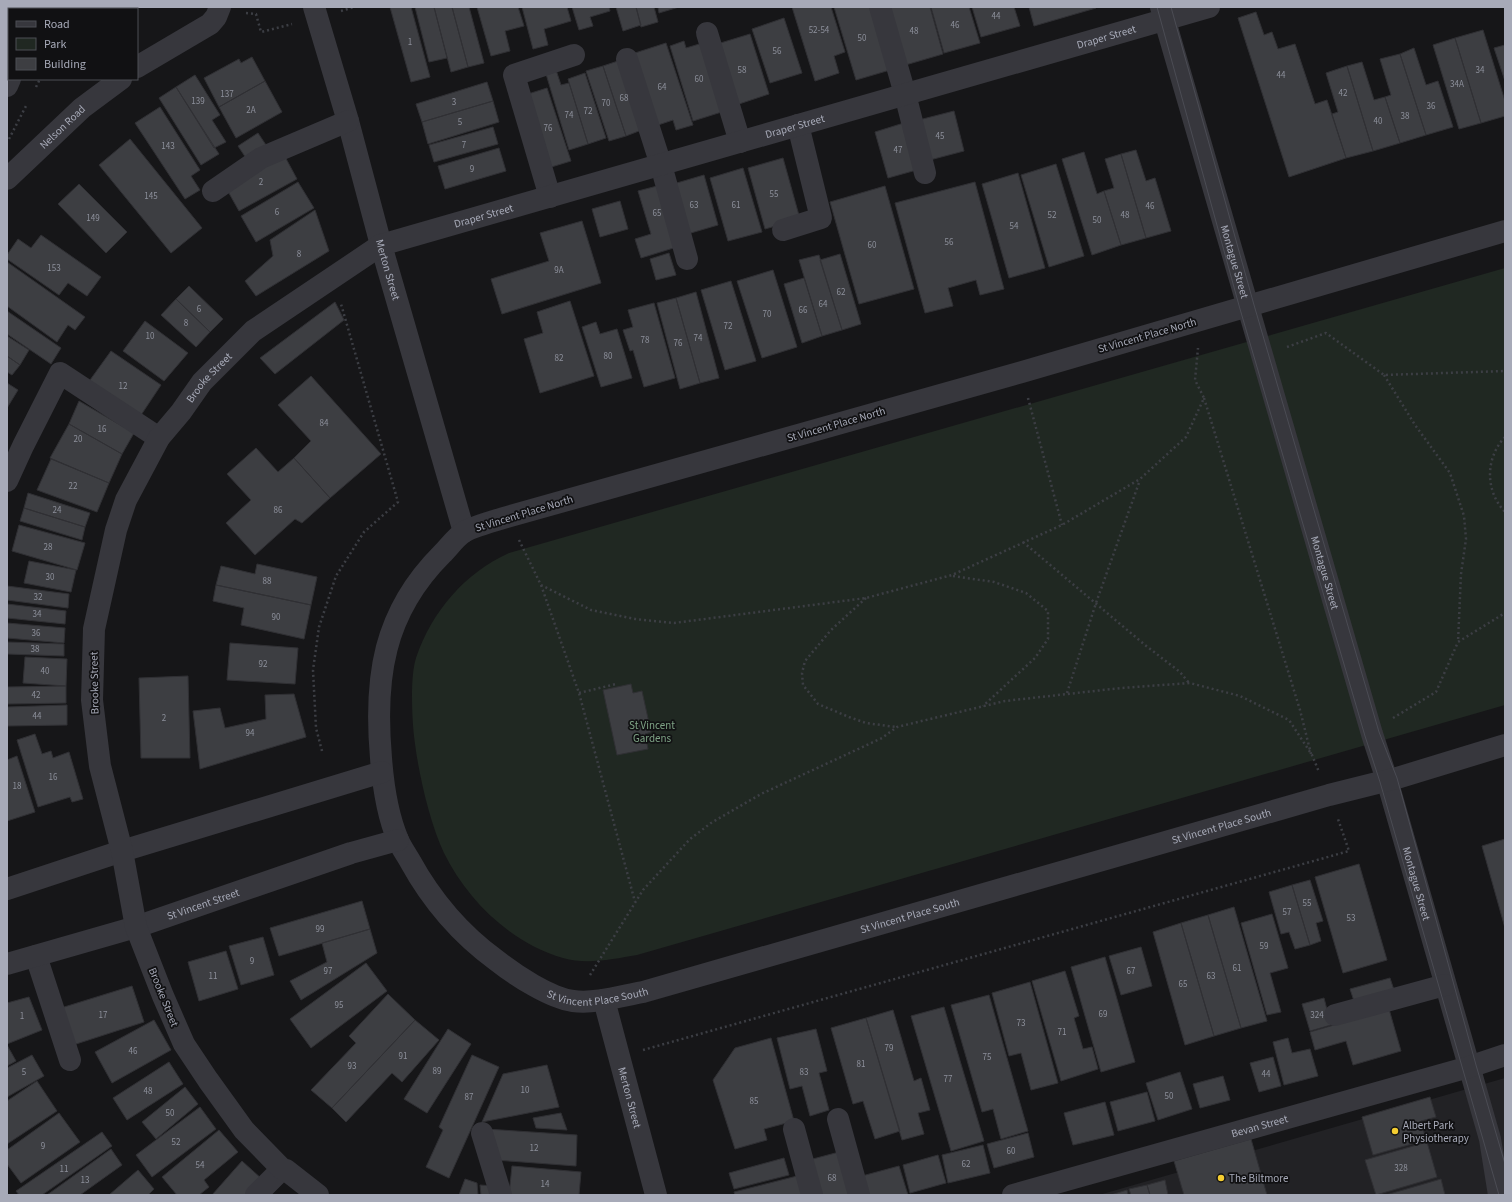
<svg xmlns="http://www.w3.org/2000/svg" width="1512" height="1202" font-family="'Source Sans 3',sans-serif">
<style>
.built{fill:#222225}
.green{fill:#202822}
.building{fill:#3d3e42;stroke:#303034}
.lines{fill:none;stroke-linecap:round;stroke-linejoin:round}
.path{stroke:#3c3e44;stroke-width:2.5;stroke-dasharray:2 3;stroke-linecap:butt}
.minor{stroke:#37373d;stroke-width:22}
.tram{stroke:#4b4c54;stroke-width:1}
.poi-dot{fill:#f4cd31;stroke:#111113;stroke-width:1.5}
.labels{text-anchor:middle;stroke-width:3.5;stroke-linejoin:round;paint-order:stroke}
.number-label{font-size:9px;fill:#8c8f9a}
.street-label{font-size:11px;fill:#a7aab8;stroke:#111113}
.park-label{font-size:11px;fill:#7ea385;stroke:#111113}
.poi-label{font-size:11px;fill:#a7aab8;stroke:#111113;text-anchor:start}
</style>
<rect width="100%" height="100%" fill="#161618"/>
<path class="built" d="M1505,1078v117h-406z"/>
<path class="green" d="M1505,268v437l-868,250c-24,4 -50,10 -74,3 -52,-15 -96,-58 -119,-105 -15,-32 -26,-82 -30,-117 -2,-20 -4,-59 2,-78 16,-47 49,-85 93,-105z"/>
<path class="building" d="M390,7h21l19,70 -19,5z
M415,7h19l13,51 -18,4z
M434,7h18l16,60 -17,5z
M452,7h17l15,56 -16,4z
M477,7h41l6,19 -19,5 5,20 -19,5z
M522,7h45l4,14 -27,8 4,16 -15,4z
M572,7h37l1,4 -20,6 3,9 -14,4z
M616,7h20l5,18 -18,6z
M636,7h18l4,15 -17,5z
M658,7h21l-20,6z
M792,7h39l14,45 -11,4 5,17 -24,8z
M834,7h38l18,63 -34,10z
M885,7h45l13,47 -41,12z
M931,7h38l11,36 -36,10z
M972,7h42l6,19 -39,11z
M1029,7h67v1l-62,18z
M1256,12l8,23 8,-3 6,17 17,-5 20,60 12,-4 19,58 -57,19 -51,-159z
M784,18l18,55 -32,10 -18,-54z
M1483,30l22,71v15l-24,7 -26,-85z
M750,34l19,60 -36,12 -19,-61z
M1455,38l26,85 -22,6 -26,-84z
M684,41l2,7 20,-6 22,68 -35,11 -23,-75z
M666,43l27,82 -17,5 -3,-10 -18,6 -23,-72z
M1505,45v36l-11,-33z
M1414,48l12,37 12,-4 15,46 -27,8 -26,-81z
M1400,54l26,81 -26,8 -15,-46 6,-2 -11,-36z
M252,57l13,24 -46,26 -15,-29 35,-19 2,4z
M621,60l23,69 -18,7 -23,-70z
M1362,62l12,38 11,-3 15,46 -27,8 -26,-85z
M603,66l23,70 -17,5 -23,-70z
M1347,66l26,85 -27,7 -14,-44 6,-2 -12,-39z
M556,70l5,15 8,-2 19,61 -19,6 -23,-76z
M585,73l21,65 -18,6 -20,-65z
M195,75l25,40 -8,5 14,22 -12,6 -38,-61z
M265,81l17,31 -46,26 -17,-31z
M487,82l6,19 -71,21 -6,-18z
M176,87l43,67 -18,11 -42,-67z
M547,88l24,73 -23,7 -23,-73z
M493,101l6,21 -71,22 -6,-22z
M160,107l40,63 -9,6 9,14 -15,9 -50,-76z
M954,111l10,40 -38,10 -11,-40z
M907,122l13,47 -32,9 -13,-46z
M493,127l5,17 -64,18 -5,-17z
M258,133l8,12 -20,13 -8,-12z
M130,139l72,89 -31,25 -72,-88z
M499,148l7,23 -61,18 -7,-23z
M1136,150l10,31 9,-3 16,53 -25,7 -25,-84z
M1084,152l13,42 7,-3 17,54 -29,10 -30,-96z
M283,153l14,26 -58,32 -14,-25z
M1121,154l25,84 -25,7 -17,-54 10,-3 -9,-29z
M783,158l17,61 -35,10 -17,-61z
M1056,164l28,92 -35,11 -28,-92z
M743,168l19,64 -34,9 -18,-63z
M1018,173l27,95 -36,10 -27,-94z
M704,175l14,50 -34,10 -14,-50z
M298,182l16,26 -58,34 -15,-26z
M975,182l29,107 -24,6 -4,-15 -28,8 5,18 -28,7 -30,-110z
M79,184l48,48 -21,21 -48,-49z
M661,185l19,61 -39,12 -6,-19 16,-5 -13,-43z
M885,186l29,103 -55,15 -29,-102z
M620,201l8,28 -28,8 -8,-28z
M315,210l14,41 -73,45 -11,-15 28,-25 -3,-16z
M582,221l19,62 -99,31 -11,-35 58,-18 -9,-28z
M41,235l60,42 -14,19 -19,-13 -9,12 -52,-36v-4l11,-16 13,9z
M669,253l7,22 -20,5 -6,-21z
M840,254l21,70 -19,6 -22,-70z
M819,255l23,75 -20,6 -23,-76z
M7,262l78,55 -10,13 -7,-5 -11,17 -50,-36z
M773,270l24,77 -35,11 -25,-77z
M804,278l18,58 -20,7 -18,-59z
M731,281l25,80 -31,9 -24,-80z
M189,286l34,33 -13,13 -34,-33z
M696,292l23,86 -19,5 -24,-85z
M676,298l24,85 -20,6 -23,-86z
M176,299l34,33 -14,15 -35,-32z
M570,301l24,75 -54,17 -16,-54 19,-6 -6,-21z
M335,302l9,18 -69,54 -15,-16z
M654,303l21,75 -31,9 -11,-37 -3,1 -7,-21 10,-3 -5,-17z
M7,311l54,37 -10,16 -44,-30z
M145,321l43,32 -24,28 -41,-30z
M596,322l4,12 17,-5 15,49 -31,9 -19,-60z
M7,336l22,14 -9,15 -13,-9z
M111,351l50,34 -24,36 -52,-34z
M7,356l13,9 -8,10 -5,-3z
M311,376l70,78 -51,44 -36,-40 17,-17 -33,-36z
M7,383l11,7 -11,18z
M79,401l55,32 -12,21 -53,-30z
M69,424l53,30 -13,29 -59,-25z
M256,448l22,24 16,-14 36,40 -28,25 -7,-4 -40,36 -29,-32 25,-23 -24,-26z
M51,459l58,24 -12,29 -60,-22z
M28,493l62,20 -5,14 -61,-19z
M24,508l61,19 -3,13 -62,-19z
M19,525l66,18 -8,27 -65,-19z
M29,561l47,9 -5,22 -47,-9z
M257,564l60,13 -6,28 -95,-20 5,-19 34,8z
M216,585l95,20 -7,34 -63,-14 3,-17 -31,-7z
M7,586l62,8 -1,14 -61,-8z
M7,604l59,7 -1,13 -58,-6z
M7,623l58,5 -1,15 -57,-5z
M7,642l57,2v12l-57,-2z
M230,643l68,5 -3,36 -68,-4z
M25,657l42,2 -1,27 -43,-3z
M188,676l2,82h-49l-2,-80z
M631,684l2,9 9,-2 9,41 -6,2 3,15 -31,6 -14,-65z
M66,686v17l-59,1v-17z
M294,694l12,43 -106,32 -7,-58 27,-3 5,20 41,-9 -1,-24z
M67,705v20l-60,1v-19z
M35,734l7,20 9,-3 2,7 16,-6 14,47 -11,3 -2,-5 -32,10 -21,-67z
M17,756l18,56 -28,9v-61z
M1505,839v89l-23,-82z
M1359,864l28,96 -44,13 -28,-96z
M1310,880l13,41 -7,2 5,18 -11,4 -18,-60z
M1292,885l18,60 -15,4 -6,-17 -8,2 -12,-42z
M362,901l8,28 -91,27 -9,-28z
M1234,907l33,114 -26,7 -33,-113z
M1272,914l16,54 -18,5 11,39 -14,3 -26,-92z
M1208,915l33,113 -27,8 -33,-113z
M1181,923l33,113 -29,9 -32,-113z
M370,929l7,24 -76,47 -11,-19 37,-19 -5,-19z
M263,937l11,38 -33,10 -12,-39z
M1141,947l11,39 -31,9 -12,-39z
M226,951l12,38 -39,12 -11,-39z
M1105,957l30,105 -34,10 -30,-105z
M366,963l21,28 -76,57 -21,-29z
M1065,971l14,45 -5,2 9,31 9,-2 6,22 -37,12 -29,-100z
M1390,978l5,15 -40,11 -5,-15z
M1030,982l28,101 -27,7 -10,-37 -12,3 -17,-63z
M132,986l12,36 -71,23 -12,-37z
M388,994l27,26 -83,88 -21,-18 45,-47 -7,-7z
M989,995l39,136 -27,8 -8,-30 -11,3 -31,-107z
M29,997l13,33 -35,14v-41z
M1324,998l7,27 -21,6 -8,-27z
M944,1007l40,134 -33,10 -40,-135z
M1389,1009l12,42 -48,14 -7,-24 -31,9 -5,-18z
M893,1010l21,71 7,-3 9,32 -12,3 6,21 -22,6 -36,-122z
M866,1018l34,113 -25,8 -12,-38 -10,3 -22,-76z
M154,1020l17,30 -59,33 -17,-31z
M415,1020l24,20 -37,42 -10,-9 -46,49 -14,-14z
M448,1029l23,15 -44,69 -23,-14z
M816,1029l11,42 -8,2 10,37 -19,6 -8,-30 -12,3 -13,-51z
M771,1038l23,83 -30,8 3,11 -32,9 -22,-69 22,-32z
M1288,1038l4,15 18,-4 8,27 -34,9 -11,-43z
M7,1045l9,16 -9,5z
M32,1055l12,21 -37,21v-29z
M472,1055l27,12 -50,111 -23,-11 17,-37 -4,-3z
M1273,1057l8,29 -22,6 -9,-29z
M169,1062l14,22 -56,36 -14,-22z
M547,1065l12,42 -77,15 21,-48z
M1180,1072l12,37 -34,11 -12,-37z
M1223,1076l7,24 -30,8 -7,-24z
M37,1081l20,30 -50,33v-43z
M185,1087l13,17 -42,35 -14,-17z
M1147,1092l8,29 -37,10 -8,-29z
M1430,1097l6,20 -15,4 5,19 -53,15 -11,-38z
M1105,1102l9,33 -41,10 -9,-32z
M200,1107l16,22 -64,48 -16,-22z
M59,1113l21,29 -59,41 -14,-19v-14z
M561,1113l6,17 -31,-2 -3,-10z
M486,1129l91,6 -1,31 -81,-6z
M219,1130l19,22 -34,28 5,7 -10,8h-22l-15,-18z
M102,1132l10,14 -70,49h-23l-3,-4z
M1028,1133l6,24 -40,11 -7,-24z
M1251,1139l16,56h-83l-10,-34z
M1427,1142l10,35 -61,18 -11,-35z
M983,1145l7,28 -42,10 -6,-28z
M111,1149l11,16 -42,30h-33z
M843,1151l12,44h-37l-9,-35z
M938,1155l8,28 -36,10 -7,-28z
M784,1158l5,17 -55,14 -5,-16z
M242,1161l21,19 -14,15h-37z
M512,1166l69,6 -2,23h-70z
M899,1166l9,29h-41l-5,-19z
M138,1170l16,19 -6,6h-39z
M801,1175l5,20h-71l-1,-3z
M465,1179l12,4 1,12h-19z
M1441,1179l4,16h-59z
M1165,1180l3,15h-18l-3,-10z
M480,1185l14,1 3,9h-16z
M1147,1185l3,10h-19l-2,-6z
M1127,1190l1,5h-17z"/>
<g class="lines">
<path class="path" d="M341,11l13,-4
M246,13l10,1 5,18 31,-8
M36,87l4,-8
M9,139l18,-35
M1287,347l39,-14 58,42 121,-4
M1384,375l31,50 35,48 14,43 2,23 -5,35 -3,68
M1028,398l34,127
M1204,398l96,312 11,44
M1505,437c-20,21 -20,54 0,75
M519,540l22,45 50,25 44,9 39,4 192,-25 86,-23 110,-50 78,-46 46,-42 18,-39 -9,-18 3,-32
M1023,542l122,103 35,27 9,11
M953,576l41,6 32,11 22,18v28l-13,19 -52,48
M541,585l38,108 56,209
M866,598l-35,32 -26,31 -3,12 1,12 15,19 31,13 17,6 30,4
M579,693l37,-9
M1067,693l29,-90 44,-123
M1393,718l43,-26 22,-50 47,-29
M322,751l-6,-23 -3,-58 6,-43 17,-51 28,-44 34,-30 -57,-198
M590,975l53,-85 47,-51 21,-16 50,-29 121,-56 15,-11 108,-26 116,-13 69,-5 50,13 49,24 23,35 7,17
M643,1050l706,-199 -11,-32"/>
<g class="minor">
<path id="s1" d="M314,7l34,114 33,124 83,287"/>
<path d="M880,7l25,87 20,79"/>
<path id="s2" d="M1161,7l211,727 15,46 103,359 9,56"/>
<path d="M47,9l2,-2"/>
<path d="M707,33l33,109"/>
<path d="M627,59l34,106 26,94"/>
<path d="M137,67l73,-43 6,-7 4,-10"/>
<path d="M7,86l3,-7"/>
<path id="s3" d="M7,179l75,-71 39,-29"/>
<path d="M213,191l48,-33 87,-37"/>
<path d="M550,197l-36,-122 60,-20"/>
<path d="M783,230l38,-12 -23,-93"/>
<path id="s4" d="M1505,231l-483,141 -515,145c-10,3 -35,10 -43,15 -8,5 -15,15 -22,22 -59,59 -68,124 -61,204 2,27 6,56 17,82 3,7 8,14 12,21 22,40 49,72 86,99 19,15 54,38 77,41 22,3 48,-5 70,-9l686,-197 68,-17 108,-33"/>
<path d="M7,481l16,-35 37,-73 99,65"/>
<path d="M7,889l115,-38 260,-79"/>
<path d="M36,956l34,104"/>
<path id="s5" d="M7,964l129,-37 215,-74 47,-13"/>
<path id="s6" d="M604,1000l52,195"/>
<path d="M1335,1015l110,-30"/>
<path d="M838,1119l21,76"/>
<path d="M794,1129l18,66"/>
<path d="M482,1133l19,62"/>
<path d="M256,1195l26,-26"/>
<path id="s7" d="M318,1195l-32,-25 -4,-1 -38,-39 -36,-50 -24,-36 -21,-48 -27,-69 -14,-76 -22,-85 -8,-66 2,-71 22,-99 10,-30 33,-62 22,-26 21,-30 51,-51 128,-86 828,-238"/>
<path id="s8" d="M1013,1195l456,-128 36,-12"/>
</g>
<path class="tram" d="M1157,7l83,302 125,427 15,46 119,413
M1171,7l83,298 125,427 18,46 79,287 29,99"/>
</g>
<g class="poi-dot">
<circle cx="1395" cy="1131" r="4"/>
<circle cx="1221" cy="1178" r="4"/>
</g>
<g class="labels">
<g class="number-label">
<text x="996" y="19">44</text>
<text x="955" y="28">46</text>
<text x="819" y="33">52-54</text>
<text x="914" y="34">48</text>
<text x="862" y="41">50</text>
<text x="410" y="45">1</text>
<text x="777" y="54">56</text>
<text x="742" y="73">58</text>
<text x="1480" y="73">34</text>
<text x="1281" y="78">44</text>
<text x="699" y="82">60</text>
<text x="1457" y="87">34A</text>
<text x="662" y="90">64</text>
<text x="1343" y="96">42</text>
<text x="227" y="97">137</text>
<text x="624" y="101">68</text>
<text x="198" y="104">139</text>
<text x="454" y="105">3</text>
<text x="606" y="106">70</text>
<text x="1431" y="109">36</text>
<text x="251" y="113">2A</text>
<text x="588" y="114">72</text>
<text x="569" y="118">74</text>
<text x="1405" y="119">38</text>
<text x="1378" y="124">40</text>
<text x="460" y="125">5</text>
<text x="548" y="131">76</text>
<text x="940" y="139">45</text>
<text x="464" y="148">7</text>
<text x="168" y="149">143</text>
<text x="898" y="153">47</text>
<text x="472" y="172">9</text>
<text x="261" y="185">2</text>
<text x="774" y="197">55</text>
<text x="151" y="199">145</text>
<text x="694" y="208">63</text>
<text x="736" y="208">61</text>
<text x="1150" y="209">46</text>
<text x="277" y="215">6</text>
<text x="657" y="216">65</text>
<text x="1052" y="218">52</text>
<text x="1125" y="218">48</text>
<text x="93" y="221">149</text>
<text x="1097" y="223">50</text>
<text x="1014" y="229">54</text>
<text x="949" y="245">56</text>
<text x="872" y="248">60</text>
<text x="299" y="257">8</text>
<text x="54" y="271">153</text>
<text x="559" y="273">9A</text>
<text x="841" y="295">62</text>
<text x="823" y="307">64</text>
<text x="199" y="312">6</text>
<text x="803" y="313">66</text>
<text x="767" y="317">70</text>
<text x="186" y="326">8</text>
<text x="728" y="329">72</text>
<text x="150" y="339">10</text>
<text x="698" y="341">74</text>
<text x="645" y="343">78</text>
<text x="678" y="346">76</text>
<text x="608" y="359">80</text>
<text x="559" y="361">82</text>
<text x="123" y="389">12</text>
<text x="324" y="426">84</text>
<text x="102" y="432">16</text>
<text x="78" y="442">20</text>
<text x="73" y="489">22</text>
<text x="57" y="513">24</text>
<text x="278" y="513">86</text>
<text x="48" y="550">28</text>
<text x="50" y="580">30</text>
<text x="267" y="584">88</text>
<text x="38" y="600">32</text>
<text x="37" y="617">34</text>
<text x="276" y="620">90</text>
<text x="36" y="636">36</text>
<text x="35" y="652">38</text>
<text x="263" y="667">92</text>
<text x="45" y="674">40</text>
<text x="36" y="698">42</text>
<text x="37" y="719">44</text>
<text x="164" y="721">2</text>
<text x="250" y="736">94</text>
<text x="53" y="780">16</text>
<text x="17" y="789">18</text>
<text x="1307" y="906">55</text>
<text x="1287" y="915">57</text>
<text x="1351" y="921">53</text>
<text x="320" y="932">99</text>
<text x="1264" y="949">59</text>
<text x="252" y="964">9</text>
<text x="1237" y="971">61</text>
<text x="328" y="974">97</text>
<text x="1131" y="974">67</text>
<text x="213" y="979">11</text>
<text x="1211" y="979">63</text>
<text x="1183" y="987">65</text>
<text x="339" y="1008">95</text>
<text x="1103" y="1017">69</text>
<text x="103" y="1018">17</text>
<text x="1317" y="1018">324</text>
<text x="22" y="1019">1</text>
<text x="1021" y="1026">73</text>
<text x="1062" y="1035">71</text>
<text x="889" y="1051">79</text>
<text x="133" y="1054">46</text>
<text x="403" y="1059">91</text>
<text x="987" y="1060">75</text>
<text x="861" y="1067">81</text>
<text x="352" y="1069">93</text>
<text x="437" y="1074">89</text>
<text x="24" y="1075">5</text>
<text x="804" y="1075">83</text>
<text x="1266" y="1077">44</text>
<text x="948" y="1082">77</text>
<text x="525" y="1093">10</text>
<text x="148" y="1094">48</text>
<text x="1169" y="1099">50</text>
<text x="469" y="1100">87</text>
<text x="754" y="1104">85</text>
<text x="170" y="1116">50</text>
<text x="176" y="1145">52</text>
<text x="43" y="1149">9</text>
<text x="534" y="1151">12</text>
<text x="1011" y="1154">60</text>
<text x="966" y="1167">62</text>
<text x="200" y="1168">54</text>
<text x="1401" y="1171">328</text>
<text x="64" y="1172">11</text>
<text x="832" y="1181">68</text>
<text x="85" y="1183">13</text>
<text x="545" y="1187">14</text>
</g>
<g class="street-label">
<text dy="4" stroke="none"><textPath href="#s7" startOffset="1888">Draper Street</textPath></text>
<text dy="4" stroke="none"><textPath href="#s7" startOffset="1564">Draper Street</textPath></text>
<text dy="4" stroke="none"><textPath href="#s3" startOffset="76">Nelson Road</textPath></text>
<text dy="4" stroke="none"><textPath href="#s7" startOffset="1240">Draper Street</textPath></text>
<text dy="4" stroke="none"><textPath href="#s2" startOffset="265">Montague Street</textPath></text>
<text dy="4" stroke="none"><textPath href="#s1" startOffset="273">Merton Street</textPath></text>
<text transform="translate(1147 335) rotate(-16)" y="4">St Vincent Place North</text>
<text dy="4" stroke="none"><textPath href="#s7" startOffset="915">Brooke Street</textPath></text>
<text transform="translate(836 424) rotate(-16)" y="4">St Vincent Place North</text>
<text transform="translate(524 513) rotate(-17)" y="4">St Vincent Place North</text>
<text dy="4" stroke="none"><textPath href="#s2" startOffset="589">Montague Street</textPath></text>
<text transform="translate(94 683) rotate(-91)" y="4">Brooke Street</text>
<text dy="4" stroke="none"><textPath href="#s4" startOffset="2337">St Vincent Place South</textPath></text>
<text dy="4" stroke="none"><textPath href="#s2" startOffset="913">Montague Street</textPath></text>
<text dy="4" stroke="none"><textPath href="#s5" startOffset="205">St Vincent Street</textPath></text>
<text dy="4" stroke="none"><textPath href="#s4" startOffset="2013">St Vincent Place South</textPath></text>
<text dy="4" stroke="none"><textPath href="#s4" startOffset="1689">St Vincent Place South</textPath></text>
<text transform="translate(164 997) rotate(68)" y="4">Brooke Street</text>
<text dy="4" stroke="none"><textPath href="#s6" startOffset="101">Merton Street</textPath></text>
<text dy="4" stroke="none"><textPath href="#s8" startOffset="256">Bevan Street</textPath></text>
</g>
<g class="park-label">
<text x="652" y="729">St Vincent<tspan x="652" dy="13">Gardens</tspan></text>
</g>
<g class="poi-label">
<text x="1403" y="1129">Albert Park<tspan x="1403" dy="13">Physiotherapy</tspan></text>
<text x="1229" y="1182">The Biltmore</text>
</g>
</g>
<rect width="1512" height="1202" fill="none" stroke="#a7aab8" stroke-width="16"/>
<rect x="8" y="8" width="130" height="72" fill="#111113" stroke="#4d4e55"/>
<rect x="16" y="21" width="20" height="6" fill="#37373d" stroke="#4d4e55"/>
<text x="44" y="28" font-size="12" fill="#a7aab8">Road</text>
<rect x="16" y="38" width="20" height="12" fill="#202822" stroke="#4d4e55"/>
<text x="44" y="48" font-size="12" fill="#a7aab8">Park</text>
<rect x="16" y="58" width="20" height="12" fill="#3d3e42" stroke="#4d4e55"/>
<text x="44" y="68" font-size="12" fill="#a7aab8">Building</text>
</svg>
